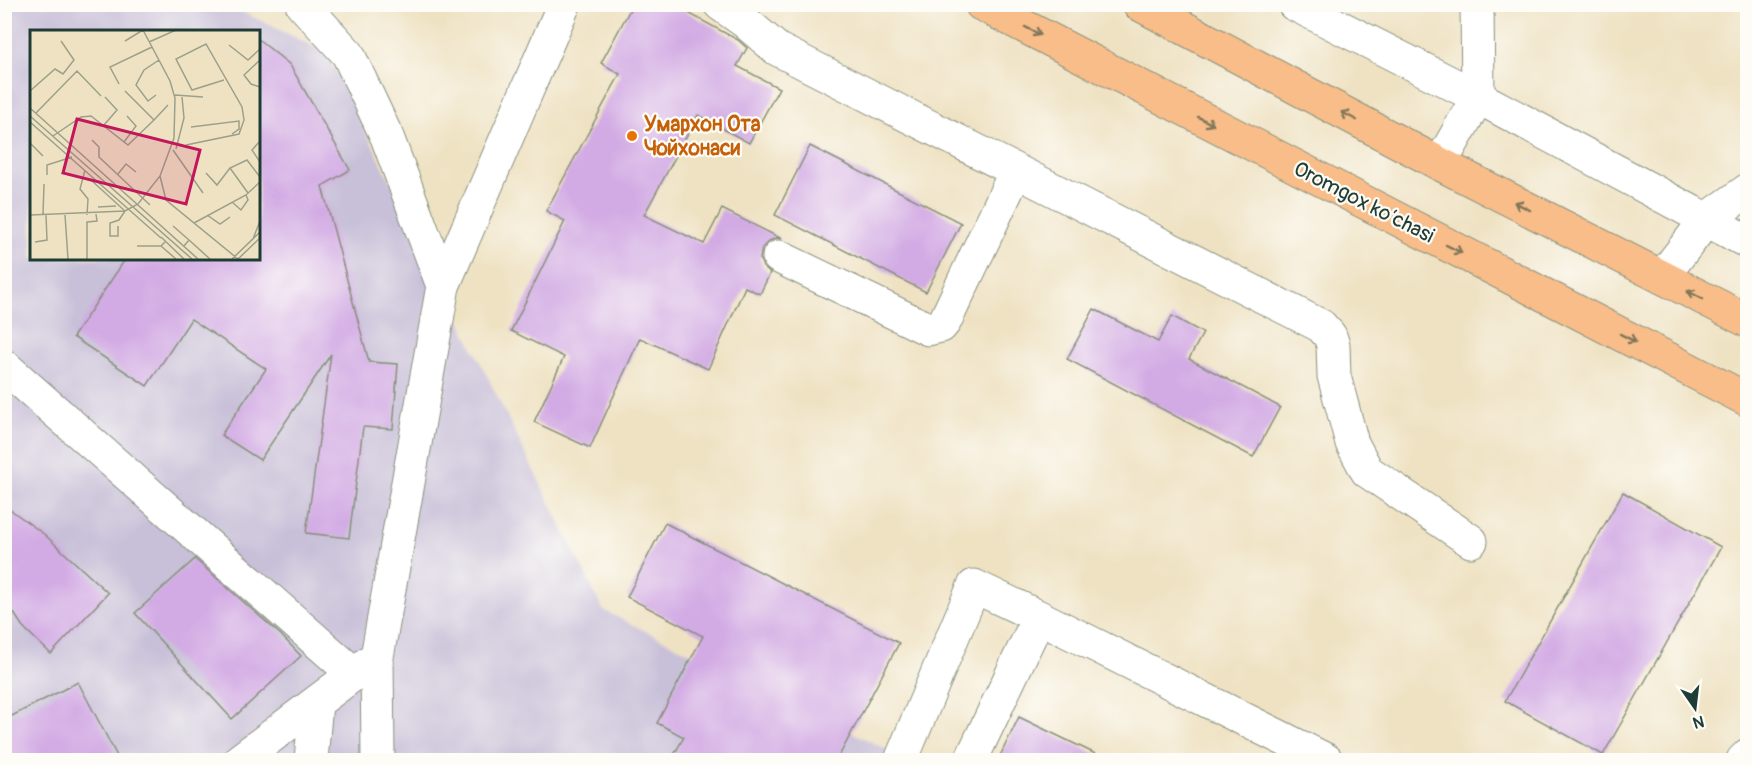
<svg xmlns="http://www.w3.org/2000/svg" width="1752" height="765" font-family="Pangolin,sans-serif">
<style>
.industrial{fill:#c8bfd8;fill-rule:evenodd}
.building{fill:#d2aae4}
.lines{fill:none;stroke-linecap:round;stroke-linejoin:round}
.minor-casing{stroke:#87907c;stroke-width:35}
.major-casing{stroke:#87907c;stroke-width:35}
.minor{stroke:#fff;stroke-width:33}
.major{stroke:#f8bd89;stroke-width:33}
.oneway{stroke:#81775a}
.food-dot{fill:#e8710a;stroke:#fdfcf7;stroke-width:2}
.labels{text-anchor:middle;stroke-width:4.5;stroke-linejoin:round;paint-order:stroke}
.food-label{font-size:21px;font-weight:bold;fill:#c56008;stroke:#fdfcf7;text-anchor:start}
.street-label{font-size:21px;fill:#1f3d34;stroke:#fdfcf7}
.inset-road{fill:none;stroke:#9ca08a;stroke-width:1.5}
.view{fill:#c2185b;fill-opacity:0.15;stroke:#c2185b;stroke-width:3}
.inset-edge{fill:none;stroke:#1f3d34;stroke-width:3}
</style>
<rect width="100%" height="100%" fill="#fdfcf7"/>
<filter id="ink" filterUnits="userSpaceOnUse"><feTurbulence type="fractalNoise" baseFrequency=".0167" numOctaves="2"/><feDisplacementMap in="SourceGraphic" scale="12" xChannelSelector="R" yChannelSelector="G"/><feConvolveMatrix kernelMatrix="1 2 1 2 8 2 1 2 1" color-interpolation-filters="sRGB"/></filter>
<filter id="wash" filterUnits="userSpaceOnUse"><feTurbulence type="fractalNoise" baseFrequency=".008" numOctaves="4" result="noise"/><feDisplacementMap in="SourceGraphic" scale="24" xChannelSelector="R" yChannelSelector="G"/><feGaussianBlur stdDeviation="1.35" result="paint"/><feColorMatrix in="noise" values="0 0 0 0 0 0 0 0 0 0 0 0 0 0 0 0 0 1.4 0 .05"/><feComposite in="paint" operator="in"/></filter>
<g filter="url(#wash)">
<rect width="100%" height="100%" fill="#efe2c3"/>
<path class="industrial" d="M4,5h224l99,48 276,557 305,150h-903zM32,32h226v226h-226z"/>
<g id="blocks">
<path class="building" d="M633,4h39l66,36 9,8 -10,18 42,22 -30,55 -51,-28 -54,100 60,29 18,-35 60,30 -5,-1 -8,3 -7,7 -2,11 3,8 7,6 -10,21 -15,-7 -37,82 -68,-31 -50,110 -56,-26 30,-65 -53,-26 54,-110 -19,-10 74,-137 -19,-11z
M258,39l32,26 60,105 -28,16 47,176 29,2 -5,65 -30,-2 -14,111 -43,-5 25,-179 -71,106 -39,-25 45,-66 -75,-50 -44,67 -74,-49 53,-79h132z
M810,146l151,77 -35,69 -151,-77z
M1094,309l64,33 14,-26 31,17 -14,26 91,48 -27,50 -186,-98z
M1623,492l98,55 -118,208 -98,-54z
M4,505l41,30 63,58 -57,61 -28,-27 -19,-29z
M665,523l234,120 -62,117h-166l13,-23 -27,-14 46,-87 -76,-39z
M195,559l86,76 20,21 -69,63 -97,-106z
M78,682l41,78h-115v-40z
M1019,717l89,43h-110z"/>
</g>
</g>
<g filter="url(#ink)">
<use href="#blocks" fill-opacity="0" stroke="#87907c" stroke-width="1.5"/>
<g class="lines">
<defs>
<path id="minor" d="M302,4l46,50 39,83 56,149
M720,4l24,17 33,28 544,277 9,10 3,9 1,31 18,67 15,28 104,70
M1294,4l184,93 270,145
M1440,164l38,-67 -1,-93
M779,257l149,72 13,-3 4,-5 71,-150
M1662,277l44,-57 42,-30
M4,366l350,308
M240,760l131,-99
M311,760l5,-57
M378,760l-1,-103 66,-371 121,-282
M901,760l73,-174 65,31 287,143
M971,760l68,-143
M1743,760l5,-5"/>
<path id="major" d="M981,4l767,396
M1139,4l301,160 308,157"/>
</defs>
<use href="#minor" class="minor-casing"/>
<use href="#major" class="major-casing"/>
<use href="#minor" class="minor"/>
<use href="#major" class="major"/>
</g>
<defs><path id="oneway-shaft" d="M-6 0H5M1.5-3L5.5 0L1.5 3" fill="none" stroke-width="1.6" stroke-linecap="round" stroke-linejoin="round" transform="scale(1.5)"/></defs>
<g class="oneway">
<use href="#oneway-shaft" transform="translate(1033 31) rotate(27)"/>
<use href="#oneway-shaft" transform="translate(1349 116) rotate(-152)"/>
<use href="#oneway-shaft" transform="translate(1206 121) rotate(27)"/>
<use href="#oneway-shaft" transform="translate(1522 206) rotate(-153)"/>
<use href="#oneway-shaft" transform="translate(1454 249) rotate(27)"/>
<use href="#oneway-shaft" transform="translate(1695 295) rotate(-153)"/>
<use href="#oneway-shaft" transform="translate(1628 338) rotate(27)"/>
</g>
</g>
<circle class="food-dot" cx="632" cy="136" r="6"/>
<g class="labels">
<g class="food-label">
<text x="644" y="131">Умархон Ота<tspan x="644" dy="24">Чойхонаси</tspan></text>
</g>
<g class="street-label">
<text transform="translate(1364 202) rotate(27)" y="7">Oromgox ko‘chasi</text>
</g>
</g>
<g transform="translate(30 30)">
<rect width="230" height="230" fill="#efe2c3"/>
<path class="inset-road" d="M95,11l18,-11M119,12l27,-12M199,15l19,15 12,-11M230,30l-16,15 7,9 9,3M89,54l-9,-17 42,-20M0,61l25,-22 8,5 11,-14 -13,-19M126,65l-8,6 -12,-16 8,-15 15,-10M145,65l28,2M0,78l168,151M6,83l41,-42 24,25M0,86l162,143M124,90l14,-15M0,92l131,116M74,95l13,-15 -12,-13M161,97l48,-6v8l-7,5M23,106l28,-19 10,-1 37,29 26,-25 -29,-29M62,110l7,7v10l51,48M230,111l-8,9 8,12M94,112l12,-16 -9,-10M0,113l13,13M156,115l53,-11 5,-14 -2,-13 -36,-63 -30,15 16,31 32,-10M146,119l8,-31 -2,-21M143,120l30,43M55,140l-5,19 8,10 -1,16M176,143l11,12 13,-17M88,144l8,-10 10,8M17,145v-10l25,-8M130,146l6,24 72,59 22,-21M61,150l34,31 -6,9 -9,3v13h8v-10M218,163l-18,-25 17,-8 13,17M202,172l9,8 7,-10 -2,-5M68,177l18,-1M0,185l95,-4 13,-7 22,-28 14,-38 1,-40 -5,-17 -27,-51M13,185l1,-31M35,185l3,44M177,185l13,9 10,-7M164,193l52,-28 14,-13M143,196l16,14 -5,6M131,207l23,22M223,209l7,-18M159,210l21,19M5,212l12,-2 -1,-25M107,216h24l4,-4M131,216l15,13M57,229v-37l10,-1 -1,-7M202,229l28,-27"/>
<path class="view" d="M47,89l123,31 -14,54 -123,-31z"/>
<rect width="230" height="230" class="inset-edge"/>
</g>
<rect width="1752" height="765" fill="none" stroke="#fdfcf7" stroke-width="24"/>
<g transform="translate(1695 708) rotate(166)" stroke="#fdfcf7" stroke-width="4.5" paint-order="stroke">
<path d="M0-4.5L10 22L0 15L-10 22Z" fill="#1f3d34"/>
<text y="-9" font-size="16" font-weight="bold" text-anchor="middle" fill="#1f3d34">N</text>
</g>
</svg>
